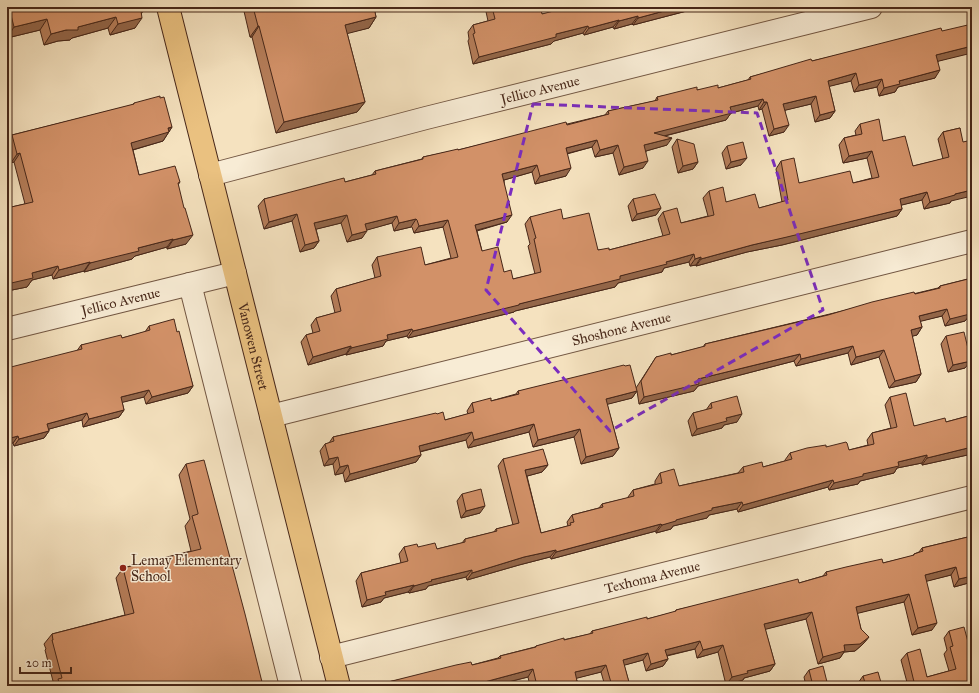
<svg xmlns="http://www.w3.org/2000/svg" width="979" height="693" font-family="'IM FELL Great Primer',serif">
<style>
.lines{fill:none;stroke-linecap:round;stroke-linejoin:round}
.minor-casing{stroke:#725642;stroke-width:24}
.major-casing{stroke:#472719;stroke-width:24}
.minor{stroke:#f8ecd5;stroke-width:22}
.major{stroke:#eac180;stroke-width:22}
.wall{fill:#b57d59;stroke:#472719}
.shaded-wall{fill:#936649;stroke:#472719}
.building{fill:#d29168;stroke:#472719}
.marked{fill:none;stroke:#7b2cbf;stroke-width:3;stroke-dasharray:8 5;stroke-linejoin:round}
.poi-dot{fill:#8f2418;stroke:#f8ecd5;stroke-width:1.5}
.labels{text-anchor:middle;stroke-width:3;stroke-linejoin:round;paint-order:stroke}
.street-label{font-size:14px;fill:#472719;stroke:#f8ecd5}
.poi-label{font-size:14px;fill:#472719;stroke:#f8ecd5;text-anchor:start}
</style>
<rect width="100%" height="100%" fill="#f5e2bf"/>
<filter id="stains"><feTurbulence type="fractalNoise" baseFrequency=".005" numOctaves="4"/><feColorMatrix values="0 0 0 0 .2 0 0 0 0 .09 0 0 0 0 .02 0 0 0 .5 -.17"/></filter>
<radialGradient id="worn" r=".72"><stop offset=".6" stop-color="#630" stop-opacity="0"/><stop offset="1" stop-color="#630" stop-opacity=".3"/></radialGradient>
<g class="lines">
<defs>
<g id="minor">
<path id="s1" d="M210,175l216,-57 445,-111"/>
<path d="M190,284l101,402"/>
<path id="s2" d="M7,329l228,-56"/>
<path id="s3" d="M271,416l701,-175"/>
<path id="s4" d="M331,657l641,-160"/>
</g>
<g id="major">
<path id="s5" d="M168,7l171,679"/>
</g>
</defs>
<use href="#minor" class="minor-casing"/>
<use href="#major" class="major-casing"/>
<use href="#minor" class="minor"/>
<use href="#major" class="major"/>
</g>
<path class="wall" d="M7,7h135l1,4 -2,3 -6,14 -25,7 -2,-7 -36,10 -2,2 -12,1 -14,4 -4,-15 -33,8z
M243,7h131l2,10 -7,11 -22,5 18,69 -8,10 -81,21 -24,-96h-2z
M485,7h55l2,7 160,-7 -69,18 -1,-1 -18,5 -1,-2 -29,8 -1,-2 -29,8 -3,3 -78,20 -5,-23 1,-2 -1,-7 5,-7 15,-4z
M942,31l26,22 -30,8 -3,17 -37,9 -3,5 -16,4 -2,-9 -23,5 -3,-11 -22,5 6,25 -5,7 -15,4 -4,-18 -26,6 -1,22 -15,4 -7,-27 -3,1 -1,-4 -27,7 -5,7 -61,16 2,9 -21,6 -3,17 -24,7 -6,-22 -18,4 -3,-10 -25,7 -1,22 -31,8 -3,-12 -28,8 3,42 -30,9 5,20 22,21 9,7 22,-5 -7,-28 2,-2 -5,-20 5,-7 33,2 35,31h11l54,-14 -5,-17 5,-7 18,11 27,-7 -5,-18 6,-7 17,11 33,6 23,-6 -6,-33 5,-8 18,22h54l19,-5 -5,-20 -24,5 -4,-18 5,-7 12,-3 -1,-4 5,-7 23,17 30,25 30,-7 -5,-20 5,-7 17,-4 -9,73 -1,2 -26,6 -2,-9 -21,5 1,4 -5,7 -115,29 -35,7 -51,14v-1l-6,1 -1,-4 -25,6 -2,4 -44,11 -3,4 -100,24 -1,1 -89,22 -17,4 -1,-2 -21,5 -3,5 -37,9v-1l-38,11 -7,-23 5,-7 7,-2 -2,-8 5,-7 19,-5 -4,-17 5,-7 39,-11 -3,-13 5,-8 48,8 26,-7 -8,-31 -29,6 -2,-6h-1l-17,4 -2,-8 -26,7 -4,8 -15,4 -6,-19 -25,6 3,12 -5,7 -14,4 -8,-31 -28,8 -6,-23 6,-7 81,-17 27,-7 3,-4 47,-12 1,-2 35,-7 147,-35 3,-4 47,-10 2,-4 40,-7 21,-2 30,-8 2,-3 62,-16z
M134,103l38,24 -9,14 -30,9 6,25 41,7 -2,3 8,59 -19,5v-2l-32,9 -3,3 -48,13v-1l-31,8 -1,-4 -20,5 -5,7 -20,4v-83l18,-4 -11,-42 -3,1 -4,-15v-6l5,-7 121,-30z
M677,139l21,23 -5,7 -15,4 -6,-26z
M727,146l14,19 -15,4 -4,-16z
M633,199l28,9 -5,7 -24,6 -4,-15z
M972,278v36l-2,1 -5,6 -20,5 -3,-10 -22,5 2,6 -5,8 -5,1 9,38 -5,8 -27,6 -10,-31 -28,8 -3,-12 -52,13 -2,-5 -96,25 -4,5 -55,13 -2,-13 -5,7 -25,6 12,44 -6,8 -32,8 -7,-27 -41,10 -4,-15 -61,16 -2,-8 -46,12 1,3 -5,7 -71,20 -2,-9 -8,2 -2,-11 -9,2 -4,-15 5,-7 4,-1 4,-6 104,-23 8,6 23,-6 -1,-3 5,-8 19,-2 25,-7 2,-3 118,-3 20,-31 15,-2 32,-8 2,-3 233,-56 2,-2z
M149,326l28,6 16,54 -5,7 -42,11 -2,-7 -22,5 2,8 -5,7 -36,10 -1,-7 -33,9v2l-5,7 -30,8 -1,-3 68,-98 41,-7 23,-6z
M946,336l19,32 -17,4 -7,-28z
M890,397l24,29 32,-4 26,-7v39l-50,11v-2l-25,5 -3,5 -34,8 -2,3 -29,6 -1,-3 -90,25 -1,-3 -28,6 -2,3 -34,8 -2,3 -15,4v-2l-105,28 -1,-2 -31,8 -52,15 -1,-3 -38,9 -2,3 -17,4 -1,-1 -24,6 -3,4 -19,5 -6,-26 5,-8 40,-10 -2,-9 5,-7 33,2 25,-6 3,-4 29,-7 2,-3 17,-4 -15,-59 5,-7 45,6 -6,7 -15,4 14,57 27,-7 -1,-4 5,-7 27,-7 3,-4 26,-6v-1l5,-7 22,-6v-3l5,-8 19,13 59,-13 5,-6h20l22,-6v-1l5,-7 36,-6 23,3 19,-5 -1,-5 5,-7 19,-5 -6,-23z
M711,403l26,19 -13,3 -2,3 -30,8 -4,-15 5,-8 13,-3z
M186,464l77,222h-209v-1l-9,-35 1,-1 -2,-5 8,-10 73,-19 -9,-37 7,-10 68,-17 -6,-25 5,-7 -11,-44z
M462,494l18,19 -19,5 -4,-17z
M972,536v46l-18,5 -3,-12 -25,6 6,49 -20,5 -8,-33 -47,11 4,16 8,8 -6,7 -8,7 -11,1 -4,6 -22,6 -12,-45 -41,10 10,35 -5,7 -26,7 -1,2 -17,5 -8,-33 -21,6 -2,-9 -28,7 1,3 -5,7 -17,5 -3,-11 -19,5 6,21h-25l-4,-14 -25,6 1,3 -3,5h-44l-2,-9 -36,9h-107l3,-4 84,-17 26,-7 2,-2 35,-9 1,-1 54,-12 2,-3 55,-12 28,-7 1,-2 123,-27 24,-7 3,-4 57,-9 30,-7 1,-2 5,-2 3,-4z
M949,631l23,55h-64l-7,-26 6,-7 20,24 22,-6 -5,-17 3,-4 -3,-12z
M809,670l19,16h-22l-2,-9z
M863,676l19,10h-23l-1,-3z"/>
<path class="shaded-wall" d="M679,7h23l-69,18 5,-7z
M141,11h2l-6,8 5,-1 -7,10 -25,7 8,-11z
M638,16l-6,8 -18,5 5,-8z
M116,17l-8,11 -36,10 -2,2 -12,1 -14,4 7,-11z
M376,17l-7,11 -31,8 7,-11z
M47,19l-7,11 -33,8 7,-11z
M619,20l-6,7 -29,8 5,-7z
M258,26h1l-7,11h-2z
M588,26l-5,7 -29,8 -3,3 -78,20 6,-7 77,-23z
M972,46v7l-41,10 5,-8z
M940,70l-5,8 -37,9 -3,5 -16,4 5,-8 15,-7z
M856,73l-5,8 -28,7 5,-7z
M882,79l-5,8 -23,5 5,-7z
M816,96l-5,8 -33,8 5,-8z
M763,99l-5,7 -27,7 -5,7 -78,20 6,-7 76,-26z
M365,102l-8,10 -81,21 8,-11z
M764,102h3l-5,7 -3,1z
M835,111l-5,7 -15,4 5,-7z
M789,125l-5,7 -15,4 5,-7z
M172,127l-9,14 -38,11 6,-9z
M672,138l-5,7 -28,8 5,-8z
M597,140l-5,7 -31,8 5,-7z
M618,145l-5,8 -18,4 5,-7z
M872,151l-5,7 -24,5 6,-7z
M20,153l-6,9 -3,1 6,-9z
M747,158l-6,7 -15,4 5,-7z
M648,161l-5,7 -24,7 5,-8z
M698,162l-5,7 -15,4 5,-7z
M537,165l-5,7 -35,10 5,-8z
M571,168l-5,8 -31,8 5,-8z
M972,190v6l-21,5 -1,2 -26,6 6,-7 25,-8z
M927,192l-5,8 -28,7 6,-8z
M661,208l-5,7 -24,6 5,-7z
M902,209l-5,7 -115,29 -35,7 -51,14 5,-7 51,-14z
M297,214l-5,7 -28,8 5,-7z
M347,215l-6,8 -32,8 5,-8z
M512,215l-5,7 -37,10 5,-7z
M397,216l-5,7 -32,9 5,-8z
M416,219l-5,8 -17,4 5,-8z
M448,220l-5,7 -29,6 5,-7z
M367,231l-5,7 -15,4 5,-7z
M193,235l-7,9 -19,5 6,-9z
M173,239l-6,8 -32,9 -3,3 -48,13 6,-9 48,-15z
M319,241l-5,7 -14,4 5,-7z
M694,254l-5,8 -25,6 -2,4 -44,11 -3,4 -100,24 -1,1 -106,26 5,-7 106,-27 101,-28 46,-14z
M701,257l-5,8 -6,1 5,-7z
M90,262l-6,9 -31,8 6,-9z
M58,266l-6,9 -20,5 -5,7 -20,4v-7l25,-11z
M972,308v6l-2,1 -5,6 -20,5 5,-7 19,-10z
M947,309l-5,7 -28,7 5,-7z
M922,327l-5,8 -11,3 5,-8z
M412,329l-5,7 -21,5 -3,5 -37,9 5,-7 36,-13z
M351,346l-5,8 -38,11 5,-8z
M853,346l-5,7 -52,13 5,-7z
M884,350l-5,7 -28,8 5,-8z
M800,354l-6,7 -96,25 -4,5 -55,13 5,-7 54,-18z
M971,361l-6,7 -17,4 5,-7z
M921,374l-5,8 -27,6 6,-7z
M193,386l-5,7 -42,11 6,-7z
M149,390l-5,7 -28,7 5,-7z
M637,391l-5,7 -31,8 5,-7z
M124,410l-5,7 -36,10 6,-8z
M87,413l-5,7 -40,11 5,-7z
M742,414l-5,8 -13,3 -2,3 -30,8 5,-7 29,-11z
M534,424l-5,8 -61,16 6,-8z
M580,429l-6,8 -41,10 5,-7z
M49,431l-5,7 -30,8 5,-7z
M472,432l-6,8 -52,13 5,-7z
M18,436l-5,7 -6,2v-6z
M972,447v7l-50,11 5,-7z
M619,448l-6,8 -32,8 5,-7z
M421,455l-5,7 -71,20 5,-8z
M927,455l-5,8 -25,5 -3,5 -34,8 -2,3 -29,6 5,-7 29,-9 35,-12z
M338,457l-5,7 -9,2 5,-7z
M348,465l-5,8 -8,2 5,-8z
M548,465l-6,7 -22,6 5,-8z
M833,480l-5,7 -90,25 5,-7z
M742,502l-5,7 -28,6 -2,3 -34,8 -2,3 -15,4 6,-8 14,-5 36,-12z
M485,506l-5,7 -19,5 5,-7z
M661,524l-5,7 -105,28 5,-7z
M556,550l-6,7 -31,8 -52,15 5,-7 52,-16z
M956,567l-5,8 -31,8 5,-8z
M472,570l-6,7 -38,9 -2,3 -17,4 5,-7 17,-6z
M972,576v6l-18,5 5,-8z
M414,585l-6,7 -24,6 -3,4 -19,5 5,-7 18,-8z
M909,594l-5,8 -53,13 5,-8z
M812,612l-6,7 -47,12 5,-7z
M937,623l-5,7 -20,5 6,-7z
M869,637l-6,7 -8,7 -11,1 -4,6 -22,6 5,-7 21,-12z
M700,641l-5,8 -35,8 5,-7z
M723,645l-5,7 -21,6 6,-8z
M648,653l-5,7 -25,7 5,-7z
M668,659l-5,7 -17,5 5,-7z
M775,664l-5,7 -26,7 -1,2 -17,5 6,-8 15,-6z
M606,665l-5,7 -31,8 5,-8z
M533,669l-5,8 -36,9h-17l2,-2z
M577,681l-3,5h-16z
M155,682l-2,4h-13z"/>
<path class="building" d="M9,7h133l1,4h-2l1,7 -24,6 -2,-7 -38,10v3h-12l-15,4 -4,-15 -33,8z
M253,7h121l2,10 -31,8 20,77 -81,20 -25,-96h-1z
M492,7h48l2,7 27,-7h110l-41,11v-2l-19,5v-1l-30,8 -1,-2 -32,8v3l-77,20 -6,-23 2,-1 -2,-8 22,-6z
M972,24v22l-36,9 4,15 -41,11 1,3 -16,4 -2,-9 -23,6 -3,-12 -28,8 7,30 -15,4 -4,-19 -33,8 6,21 -15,4 -7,-27h-3l-1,-3 -33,8 2,6 -78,20 18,5 -28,7 4,16 -24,6 -6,-22 -18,5 -3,-10 -31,8 5,20 -31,8 -3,-11 -35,9 10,41 -37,10 7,26 16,-4 6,25 7,-2 2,9 28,-7 -7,-33 2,-1 -6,-21 31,-8 2,10 26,-6 9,37 11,-2v2l61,-16 -7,-22 14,-4 4,15 33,-8 -5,-24 14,-4 3,15 29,-8 4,14 29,-8 -7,-39 13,-3 5,25 51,-12 3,12 26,-6 -7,-26 -23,5 -5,-18 18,-4 -2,-10 19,-5 4,22 22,-5 8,30 36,-9 -6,-25 17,-4 3,14 9,-2v50l-17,4v1l-25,7 -3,-10 -27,7 2,10 -115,28 -35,8 -51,14v-2l-6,2 -1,-5 -28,8 1,2 -47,12v3l-101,25v1l-89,22 -17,4 -1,-2 -25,6 1,4 -37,9v-2l-38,11 -7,-22 14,-4 -4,-13 25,-7 -5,-22 45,-13 -4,-19 44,-10 4,18 33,-8 -10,-37 -29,6 -2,-6 -1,-1 -17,4 -2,-7 -32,8 2,7 -15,4 -5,-20 -33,8 5,18 -14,4 -8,-31 -28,8 -5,-23 80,-21 1,4 31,-8 -1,-3 48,-12v-2l35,-8v1l108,-28 1,3 42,-11 -1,-3 50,-11 -1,-3 40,-10v3l21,-5v3l33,-9 -1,-2 61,-18 1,2 129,-33 1,3z
M160,96v2l4,-1 8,30 -4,1 1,4 -38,11 8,32 36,-9 5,16 -2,1 6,25h1l8,27 -20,5v-1l-35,9 1,3 -49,12v-1l-31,8 -1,-4 -26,7 1,5 -26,6v-76l26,-6 -13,-49 -3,1 -5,-19 122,-31v-1z
M677,139l17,5 4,18 -15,4z
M743,142l4,16 -16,4 -4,-16z
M655,194l6,14 -24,6 -4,-15z
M972,278v30l-3,1 1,5 -20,5 -3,-10 -28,7 3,11 -11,3 10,44 -26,7 -11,-31 -28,7 -3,-11 -52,13 -1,-5 -102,25 1,5 -55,13 -3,-16 15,-24 15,-4v2l34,-9v-2l123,-29 44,-13 42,-10 1,2 25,-6v-2z
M174,319l3,13 2,-1 14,55 -41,11 -3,-7 -28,7 3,13 -35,9 -2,-6 -40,11 2,7 -30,8 -1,-3 -11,3v-71l75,-19 -1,-4 40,-10 1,3 28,-8 -1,-4z
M964,332l7,29 -18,4 -7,-29z
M624,365l1,1 5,-1 7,26 -31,8 13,49 -33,9 -6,-28 -42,11 -4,-16 -60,16 -2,-8 -53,14 2,9 -71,19 -2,-9 -8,2 -2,-10 -9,2 -4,-15 9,-3 -1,-4 103,-24 1,1 6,-2 2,8 29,-8 -2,-9 19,-5v3l28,-7 -1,-3 8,-2z
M906,393l8,33 31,-8 1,4 26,-7v32l-45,11v-3l-29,7 1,4 -36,8v2l-29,7 -1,-3 -90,25 -1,-3 -30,6v2l-36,10v1l-14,4 -1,-1 -105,28v-2l-32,7 -52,16v-3l-41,10 1,1 -18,5v-1l-29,7 1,3 -19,5 -6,-27 47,-12 -4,-14 13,-3 1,3 17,-4 2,6 28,-7v-3l32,-8 -1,-2 23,-6 -16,-64 40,-10 5,16 -23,5 16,63 30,-8 -1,-2 4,-1 -2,-7 31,-8 -1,-3 32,-8 -1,-6 29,-7 -2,-10 14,-4 5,17 65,-14 -1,-5 19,-5 1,5 29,-8 -2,-6 17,-5 19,-3v2l20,-5 1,1 2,7 25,-6 -2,-11 25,-6 -7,-30z
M737,396l5,18 -16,4 1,3 -30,8 -4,-16 19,-5 -1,-5z
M204,460l41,154 18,72h-107l-1,-4 -15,4h-80l-2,-7 4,-1 -10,-38h1l-1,-6 82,-21 -11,-45 78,-19 -9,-33 6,-2v-1l-12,-49z
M481,489l4,17 -19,5 -4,-17z
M972,536v40l-13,3 -3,-12 -31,8 12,48 -19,5 -9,-34 -53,13 5,22 8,8 -9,7 -16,1 1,6 -22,6 -11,-45 -48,12 11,40 -28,7 1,2 -16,4 -9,-32 -20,5 -3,-9 -35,9 3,9 -17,5 -3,-11 -25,7 7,26h-18l-6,-21 -31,7 2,9 -19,5h-21l-4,-17 -56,15v2h-88l-1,-4 68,-17 15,-3 1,3 29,-7 -1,-2 36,-9v-1l28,-8v2l29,-7 -1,-2 55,-14v2l29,-8v-1l122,-31 1,4 28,-8 -1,-3 20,-5 36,-8 1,4 31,-8v-1l9,-3 -1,-3z
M964,627l8,30v29h-57l-8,-33 13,-4 7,28 29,-8 -6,-22 3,-1 -4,-15z
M823,666l5,20h-15l-4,-16z
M878,672l4,14h-16l-3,-10z"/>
<path class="marked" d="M533,104l224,9 66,197 -213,121 -124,-141z"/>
<circle class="poi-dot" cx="123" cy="568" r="4"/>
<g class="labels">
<g class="street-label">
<text dy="5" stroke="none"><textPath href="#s1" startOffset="341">Jellico Avenue</textPath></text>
<text dy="5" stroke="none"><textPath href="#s2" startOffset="117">Jellico Avenue</textPath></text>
<text dy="5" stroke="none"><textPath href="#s3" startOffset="361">Shoshone Avenue</textPath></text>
<text dy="5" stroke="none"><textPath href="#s5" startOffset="350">Vanowen Street</textPath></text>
<text dy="5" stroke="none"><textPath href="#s4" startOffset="331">Texhoma Avenue</textPath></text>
</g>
<g class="poi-label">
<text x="131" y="565">Lemay Elementary<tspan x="131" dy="16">School</tspan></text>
</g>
</g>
<rect width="979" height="693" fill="none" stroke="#f5e2bf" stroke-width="24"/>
<rect x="8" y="8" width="963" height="677" fill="none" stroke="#472719" stroke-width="2"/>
<rect x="12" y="12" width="955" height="669" fill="none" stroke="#472719"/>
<path d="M20 667v6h51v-6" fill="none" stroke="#472719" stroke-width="2"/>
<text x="26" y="667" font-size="12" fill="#472719" stroke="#f8ecd5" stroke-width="3" paint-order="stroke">20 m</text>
<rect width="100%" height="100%" filter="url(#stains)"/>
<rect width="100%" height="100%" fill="url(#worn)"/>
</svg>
